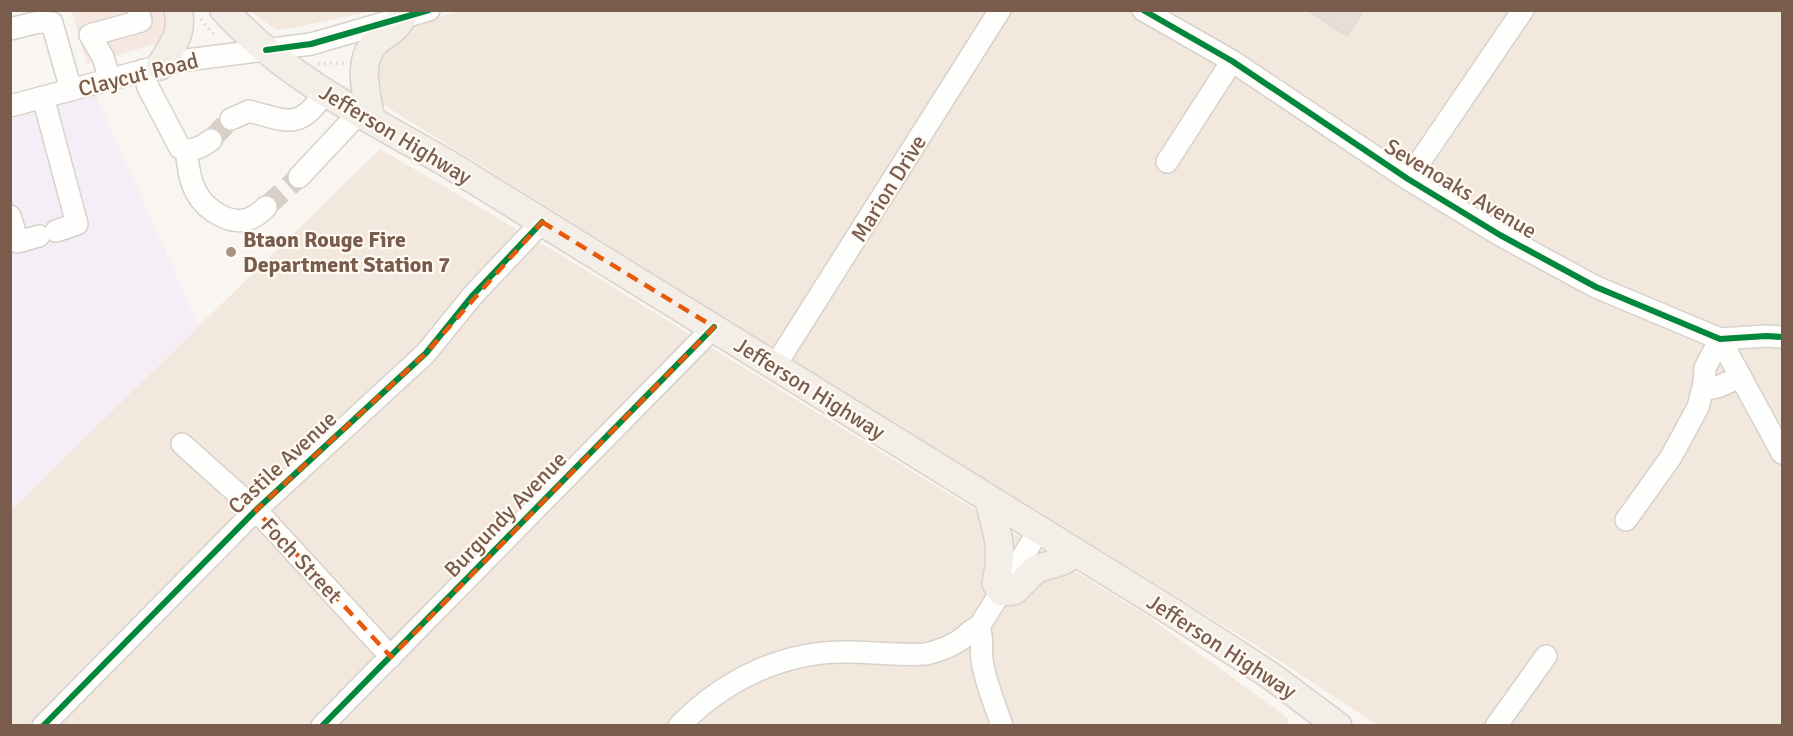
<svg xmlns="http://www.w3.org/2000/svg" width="1793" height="736" font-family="Signika,sans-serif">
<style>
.residential{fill:#f2e8de}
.commercial{fill:#f6e8e1}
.education{fill:#f6eef6}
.building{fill:#e6ded7;stroke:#e2d8d2;stroke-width:1.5}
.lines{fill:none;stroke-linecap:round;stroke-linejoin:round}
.minor-tunnel{stroke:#d9cfc7;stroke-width:21;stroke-dasharray:21 10;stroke-linecap:butt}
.minor-casing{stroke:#d7d1cb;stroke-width:24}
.major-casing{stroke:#dad1cc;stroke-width:30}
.path{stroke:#dcd5d0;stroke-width:3;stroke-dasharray:1.5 4.5;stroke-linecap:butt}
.minor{stroke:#fefefd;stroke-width:21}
.major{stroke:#f3eee8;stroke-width:27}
.cycleway-casing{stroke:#fffaf3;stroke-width:10}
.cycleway{stroke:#00873e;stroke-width:6}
.marked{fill:none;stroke:#e8590c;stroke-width:4.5;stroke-dasharray:12 8;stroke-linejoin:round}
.poi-dot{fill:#a69286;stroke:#fffaf3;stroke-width:2}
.labels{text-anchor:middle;stroke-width:4.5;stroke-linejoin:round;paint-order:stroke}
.street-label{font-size:22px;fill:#7a5c4d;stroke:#fffaf3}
.poi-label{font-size:22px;font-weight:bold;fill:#7a5c4d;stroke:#fffaf3;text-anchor:start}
</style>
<rect width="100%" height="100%" fill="#f9f5f0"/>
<path class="residential" d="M250,11h121l-78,17 -17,2z
M459,11h1323v714h-405l-117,-77 -500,-308 -376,-235 -9,-11 4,-46 38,-25z
M380,149l189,111 577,355 142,103v7l-1277,1v-216z"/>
<path class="commercial" d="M72,11h97l-3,30 -79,23z"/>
<path class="education" d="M96,96l103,230 -188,184v-396z"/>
<path class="building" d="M1307,10h57l-17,26z"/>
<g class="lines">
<path class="minor-tunnel" d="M211,140l20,-21
M266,207l33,-30"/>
<defs>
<path id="minor" d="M1143,10l89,51 176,118 92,56 96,52 124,52 46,-3 16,1
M10,29l29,-7 13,1 19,67
M143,70l5,17 32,61c11,5 22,-1 31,-8
M110,80l-7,-23 -13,-22 51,-14 -3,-11
M43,97l34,127 -21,7
M10,106l169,-45 132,-17 118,-34
M231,119l18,-8c39,10 50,20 76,-19
M186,150c2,14 3,29 10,42 10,19 38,37 59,24 4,-2 8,-6 11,-9
M1167,162l65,-101
M299,177l60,-64
M1408,179l115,-169
M10,216l8,26 21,-6
M1720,339l62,114
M775,366l225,-356
M1704,383l4,6 12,-3 20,-9
M182,444l74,66 135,147
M1626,520l45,-63 27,-50 6,-24 1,-15 15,-29
M979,627c5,12 1,21 3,33 3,22 13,44 20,66
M43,726l213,-216 170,-157 47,-58 69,-73
M322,726l392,-399
M679,726c45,-46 104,-75 168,-74 27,0 53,4 79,2 13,-3 26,-8 37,-16 6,-5 8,-9 16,-11l60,-97
M1496,726l50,-70"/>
<path id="major" d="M224,10c61,67 144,108 221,152l727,450 99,64 67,50
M160,66c12,-19 24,-33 18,-56
M371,119c-4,-24 -16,-60 7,-79 13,-10 14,-7 24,-22
M988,498c9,33 16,50 8,85l6,9 12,-1 22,-22 27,-8 13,-9"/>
</defs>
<use href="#minor" class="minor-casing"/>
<use href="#major" class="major-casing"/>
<path class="path" d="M201,19l15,18
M318,64l26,-1"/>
<use href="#minor" class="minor"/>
<use href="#major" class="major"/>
<defs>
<path id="cycleway" d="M1143,10l89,51 176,118 92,56 96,52 124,52 46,-3 16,1
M266,50l45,-6 118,-34
M43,726l213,-216 170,-157 47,-58 69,-73
M322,726l392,-399"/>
</defs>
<use href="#cycleway" class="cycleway-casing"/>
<use href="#cycleway" class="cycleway"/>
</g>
<path class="marked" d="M542,222l172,105 -323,330 -135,-147 170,-157z"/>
<circle class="poi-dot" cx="231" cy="252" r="6"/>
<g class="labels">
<g class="street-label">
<text transform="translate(138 74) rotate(-14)" y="8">Claycut Road</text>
<text transform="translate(396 134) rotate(31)" y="8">Jefferson Highway</text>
<text transform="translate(888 188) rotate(-58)" y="8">Marion Drive</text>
<text transform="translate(1461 188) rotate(31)" y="8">Sevenoaks Avenue</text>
<text transform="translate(810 388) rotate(32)" y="8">Jefferson Highway</text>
<text transform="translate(282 462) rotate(-43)" y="8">Castile Avenue</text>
<text transform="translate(505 514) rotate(-46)" y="8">Burgundy Avenue</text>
<text transform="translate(302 560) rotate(47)" y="8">Foch Street</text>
<text transform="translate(1222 646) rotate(33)" y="8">Jefferson Highway</text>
</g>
<g class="poi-label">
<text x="243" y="247">Btaon Rouge Fire<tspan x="243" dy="25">Department Station 7</tspan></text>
</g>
</g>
<rect width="1793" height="736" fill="none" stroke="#7a5c4d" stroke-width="24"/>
</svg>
